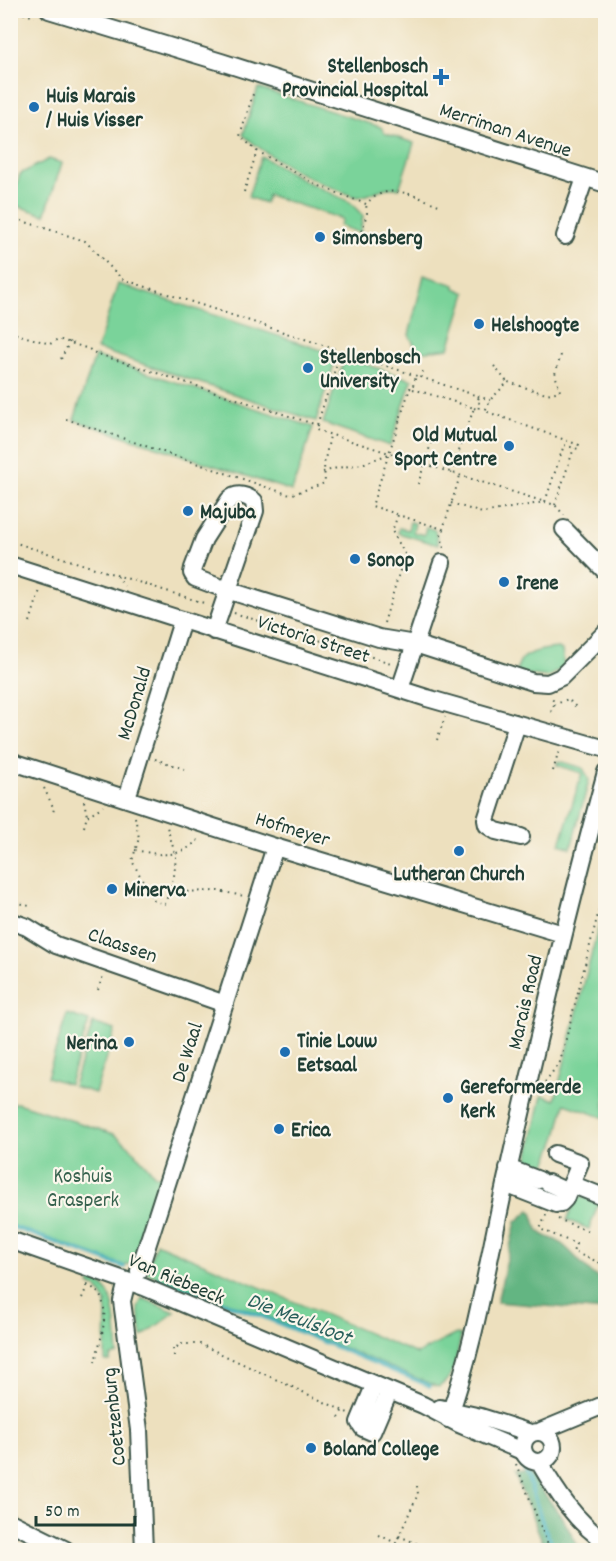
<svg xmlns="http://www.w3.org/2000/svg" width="616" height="1561" font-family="Dekko,sans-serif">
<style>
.green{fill:#7ad39a;stroke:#4c8867;stroke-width:1.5}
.forest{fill:#63b582;stroke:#41795b;stroke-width:1.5}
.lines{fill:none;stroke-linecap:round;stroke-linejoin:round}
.stream{stroke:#41b0bb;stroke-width:4}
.minor-casing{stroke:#3e5549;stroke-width:20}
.path{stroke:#3e5549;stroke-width:2;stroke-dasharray:1.5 4.5;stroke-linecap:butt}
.minor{stroke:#fff;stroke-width:16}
.poi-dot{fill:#1f6fb2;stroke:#fbf7ec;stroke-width:2}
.labels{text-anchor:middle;stroke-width:4.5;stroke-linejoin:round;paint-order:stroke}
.poi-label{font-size:21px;font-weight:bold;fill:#1f3d34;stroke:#fbf7ec;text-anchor:start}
.street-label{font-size:21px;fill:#1f3d34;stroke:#fbf7ec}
.park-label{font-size:21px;fill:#36624e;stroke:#fbf7ec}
.water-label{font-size:22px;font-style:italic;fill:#29605c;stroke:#fbf7ec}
</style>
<rect width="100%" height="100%" fill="#fbf7ec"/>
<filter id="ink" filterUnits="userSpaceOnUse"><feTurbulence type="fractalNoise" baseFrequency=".0167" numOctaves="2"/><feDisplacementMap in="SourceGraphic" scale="12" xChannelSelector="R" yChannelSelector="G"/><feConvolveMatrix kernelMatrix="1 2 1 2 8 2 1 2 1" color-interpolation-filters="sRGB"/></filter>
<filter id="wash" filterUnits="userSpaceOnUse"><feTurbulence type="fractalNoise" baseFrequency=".008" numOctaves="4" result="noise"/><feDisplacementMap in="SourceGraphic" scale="24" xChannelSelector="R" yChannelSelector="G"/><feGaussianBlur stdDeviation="1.35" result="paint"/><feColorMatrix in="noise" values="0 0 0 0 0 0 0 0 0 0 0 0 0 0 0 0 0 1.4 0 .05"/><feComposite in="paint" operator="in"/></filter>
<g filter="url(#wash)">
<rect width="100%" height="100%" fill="#ede0be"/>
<path class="green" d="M258,88l123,39 3,6 30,10 -15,46c-16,-5 -26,7 -41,8 -5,0 -12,-4 -17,-6 -36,-13 -68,-31 -98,-56z
M261,157h2l40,23 47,22 13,14 -3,17 -20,-7 2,-7 -74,-24 -3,8 -17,-6z
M49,159l13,4 -17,52 -34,-11 9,-30z
M424,275l31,10v3l11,5 -17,55 -31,4 -9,-17z
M118,284l219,71 -21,66 -219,-72z
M95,356l218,71 -21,64 -218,-71z
M345,357l67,23 -22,66 -67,-23z
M410,522l5,1 -2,9 11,3 2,-8 9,3 3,15 -40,-12 1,-5 9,2z
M558,648l4,2 2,17 -16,10 -31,-4c-1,-20 26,-24 41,-25z
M559,761l24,7 6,12 -18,68 -11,-4 22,-71 -25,-8z
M605,907v211l-40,-14 -8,32 -13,34 -17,-7 15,-68 13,5 41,-164z
M67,1014l22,7 -20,63 -22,-7z
M93,1023l22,7 -20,63 -22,-7z
M17,1103l97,31 15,12 26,29 6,2 -26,81 -2,4 -7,4 -115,-41v-121z
M578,1195l21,7 -10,27 -22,-9z
M156,1243l261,111 39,-20 5,2c-4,18 -5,42 -23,51l-167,-69 -125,-45z
M91,1279c29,10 24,49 27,75l-7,2 -2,5h-4l1,-59 -10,-15 -7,-2z
M142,1298l33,14 -33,25 -4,-29z"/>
<path class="forest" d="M530,1210c5,6 4,14 9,21 4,6 14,7 20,11 18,12 24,29 46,40v29l-108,-9 19,-80z
M529,1473l34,46 17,31h-34l-31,-75z"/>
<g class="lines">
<path class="stream" d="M10,1226l114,41
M158,1279l103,37 169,70
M523,1467c13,26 16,60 34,83"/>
</g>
</g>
<g filter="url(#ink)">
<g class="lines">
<defs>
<path id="minor" d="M49,10l172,52 385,122
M565,236l20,-58
M564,529l42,43
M10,565l417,133 179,51
M214,631l41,-120 -1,-10c-9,-6 -17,-9 -25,-1l-25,39 -11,29 -1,5 3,5 32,12 152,48 36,6 118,38 15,1 13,-6 45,-45
M400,689l42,-126
M517,724l-31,96 1,5 9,6 25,6
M10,761l265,86 288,87
M127,798l55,-177
M10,921l17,6 29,18 169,59
M508,1168l31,12
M548,1183l20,9
M505,1184l51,20 5,-1 4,-4 15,-36 -25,-9
M571,1184l35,14
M10,1240l134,47 279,118 36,19 65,28
M139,1271l136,-424
M127,1281l-5,20 17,129 5,120
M374,1386l-15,36 4,6 9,4 17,-40
M440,1408l41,9 50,16
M448,1419c29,-80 41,-166 60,-248 30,-134 62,-267 98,-399
M541,1431l65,-27
M523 1447a15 15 0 1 1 30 0a15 15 0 1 1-30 0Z
M539,1462c17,29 37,61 67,80
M10,1522l56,28"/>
</defs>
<use href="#minor" class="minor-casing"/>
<path class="path" d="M12,10l23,7
M257,151l60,34 49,19c23,-24 47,-8 73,1
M244,192l13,-41 -17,-15 14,-45
M10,217l75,24 37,38 219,72 -24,74
M362,231l5,-18 -1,-9
M10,332l40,12 8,-5 31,10 6,4 222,72 -1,5 229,72 19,-57 14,4
M341,351l149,49
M561,355l-6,19 5,17 -14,3 -38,-12 -18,18 -5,11 94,34 -1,4
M61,359l10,-20
M494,366l13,16
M420,378l3,-8
M413,389l61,19 -23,66
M474,408l4,2 2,-7 -3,-1 2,-5
M66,419l224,76 35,-12 -1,-19 6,-28
M323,472l14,-4 25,-4 27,-10
M418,484l17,-53
M451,503l31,10 63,-11 10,3 9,10
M555,505l19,-57
M397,514l-25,-8 38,-118 2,1 4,-13
M443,529l-2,6 3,14
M13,542l194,62
M117,576l7,10
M234,613l160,51
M30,622l10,-32
M384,623l21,-69 -13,-23 6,-16 45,14 17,-53
M554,705l14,-6 8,8
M551,712l3,-7 -2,-8
M437,740l8,-23
M155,759l29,10
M553,771l6,-20
M44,788l10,21 -2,6
M84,801l3,15
M135,817l4,21 -7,23 22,40 11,3 9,-28 2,-19 -9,-30
M84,827l3,-11 16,-10
M135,850c29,6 45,9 66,-13
M169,892l49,-1 26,5
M10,900l19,6
M98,990l5,-14
M545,1082l15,-20 46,-179
M546,1215l-6,14 36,15 -3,8 33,13
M558,1219l30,12
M87,1285c30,12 13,54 8,77
M82,1298l6,-14
M174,1356l-1,-8 4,-1 2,-3h21l148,69
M339,1418l3,-7
M516,1464l34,86
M417,1486l1,8 -19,42 33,14
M379,1535l17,8 3,-7"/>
<use href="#minor" class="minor"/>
</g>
</g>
<g class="poi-dot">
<path d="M438 68h6v6h6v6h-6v6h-6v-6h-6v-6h6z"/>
<circle cx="34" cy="107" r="6"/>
<circle cx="320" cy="237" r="6"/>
<circle cx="479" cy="324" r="6"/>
<circle cx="308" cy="368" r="6"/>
<circle cx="509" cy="446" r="6"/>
<circle cx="188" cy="511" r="6"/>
<circle cx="355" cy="559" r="6"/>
<circle cx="504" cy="582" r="6"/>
<circle cx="459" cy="851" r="6"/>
<circle cx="112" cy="889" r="6"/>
<circle cx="129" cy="1042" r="6"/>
<circle cx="285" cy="1052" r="6"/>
<circle cx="448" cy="1098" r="6"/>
<circle cx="279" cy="1129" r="6"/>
<circle cx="311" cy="1448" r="6"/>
</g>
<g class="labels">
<g class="poi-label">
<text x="428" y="72" text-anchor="end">Stellenbosch<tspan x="428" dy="24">Provincial Hospital</tspan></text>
<text x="46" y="102">Huis Marais<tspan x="46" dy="24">/ Huis Visser</tspan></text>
<text x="332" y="244">Simonsberg</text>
<text x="491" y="331">Helshoogte</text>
<text x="320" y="363">Stellenbosch<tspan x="320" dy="24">University</tspan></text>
<text x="497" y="441" text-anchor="end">Old Mutual<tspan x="497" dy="24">Sport Centre</tspan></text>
<text x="200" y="518">Majuba</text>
<text x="367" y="566">Sonop</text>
<text x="516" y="589">Irene</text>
<text x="459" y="880" text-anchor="middle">Lutheran Church</text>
<text x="124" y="896">Minerva</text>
<text x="297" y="1047">Tinie Louw<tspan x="297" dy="24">Eetsaal</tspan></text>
<text x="117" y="1049" text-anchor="end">Nerina</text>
<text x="460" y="1093">Gereformeerde<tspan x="460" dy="24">Kerk</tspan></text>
<text x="291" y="1136">Erica</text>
<text x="323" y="1455">Boland College</text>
</g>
<g class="street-label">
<text transform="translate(506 129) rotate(18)" y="7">Merriman Avenue</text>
<text transform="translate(314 638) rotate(18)" y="7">Victoria Street</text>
<text transform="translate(133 703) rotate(-73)" y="7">McDonald</text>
<text transform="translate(293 828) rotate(17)" y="7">Hofmeyer</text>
<text transform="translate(123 944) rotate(19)" y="7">Claassen</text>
<text transform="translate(524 1002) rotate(-77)" y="7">Marais Road</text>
<text transform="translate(186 1052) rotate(-72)" y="7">De Waal</text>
<text transform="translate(177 1278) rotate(23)" y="7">Van Riebeeck</text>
<text transform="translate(113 1417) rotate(-96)" y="7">Coetzenburg</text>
</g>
<g class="park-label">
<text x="83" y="1182">Koshuis<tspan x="83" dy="24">Grasperk</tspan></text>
</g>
<g class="water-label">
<text transform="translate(300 1317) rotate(21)" y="8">Die Meulsloot</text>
</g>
</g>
<rect width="616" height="1561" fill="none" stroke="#fbf7ec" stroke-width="36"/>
<path d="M36 1516v9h99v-9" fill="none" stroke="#1f3d34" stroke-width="3"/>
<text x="45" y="1516" font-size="18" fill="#1f3d34" stroke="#fbf7ec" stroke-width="4.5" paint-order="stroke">50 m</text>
</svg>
